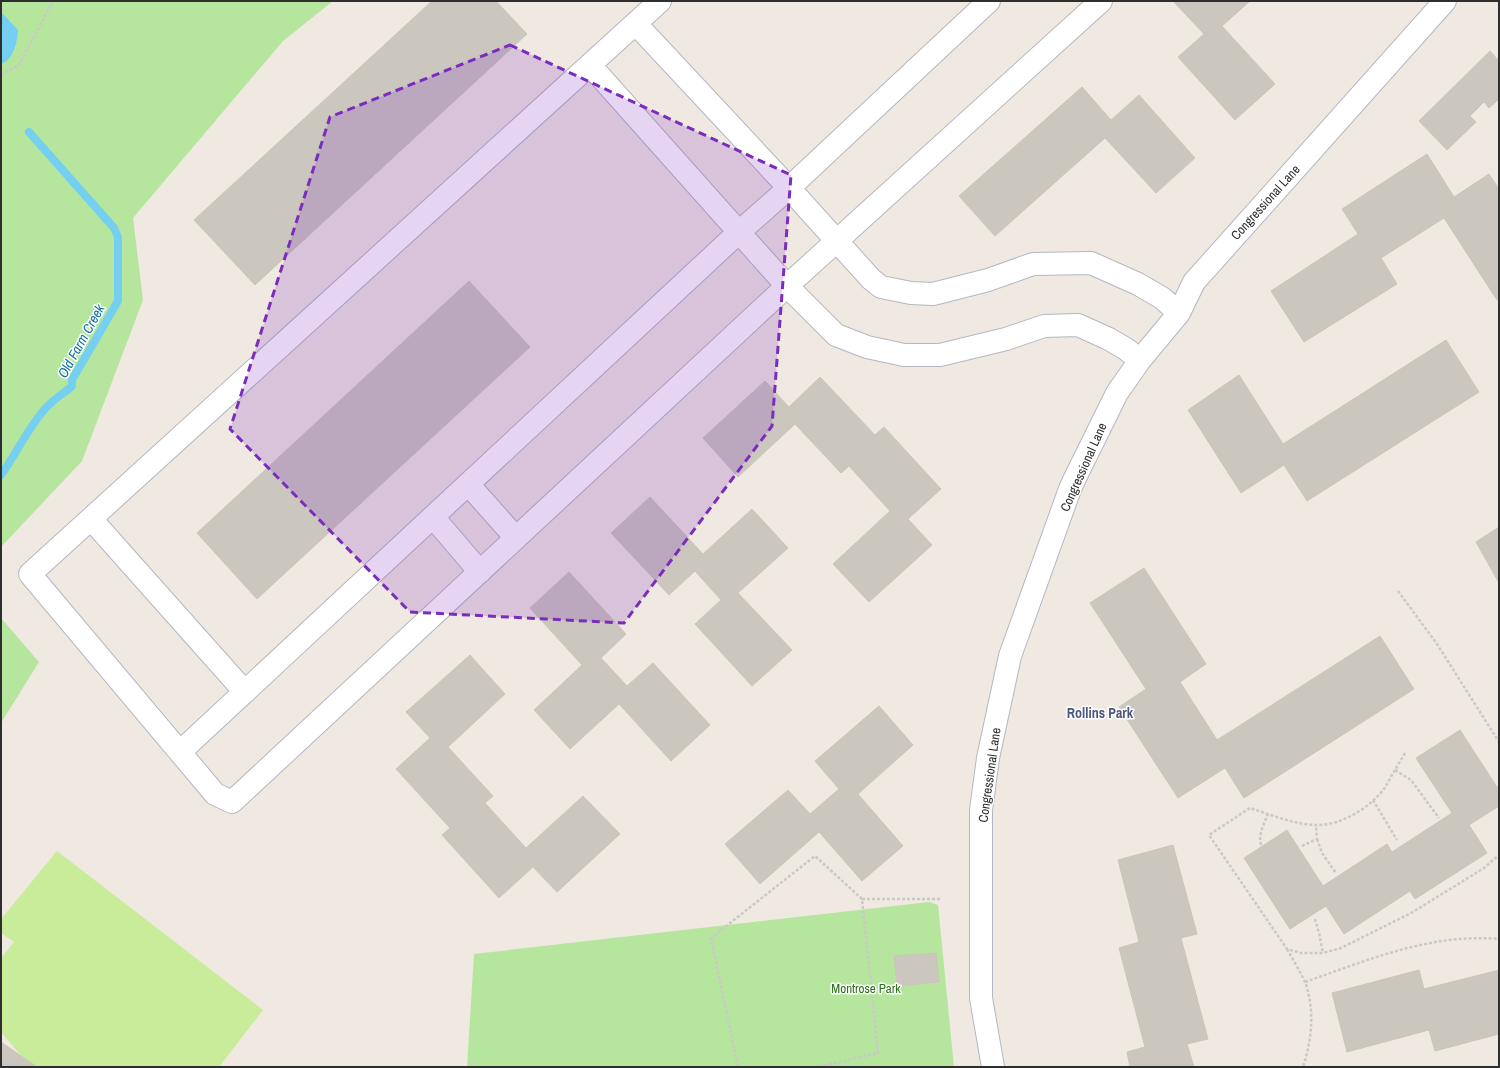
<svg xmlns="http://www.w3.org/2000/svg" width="1500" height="1068" font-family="'Archivo Narrow',sans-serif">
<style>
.green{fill:#b6e59e}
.pitch{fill:#c9ec9a}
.water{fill:#75cff0}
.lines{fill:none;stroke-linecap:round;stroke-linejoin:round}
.stream{stroke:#75cff0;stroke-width:8}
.building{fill:#cbc7bf;stroke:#cbc5ba}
.minor-casing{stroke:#b4b7c1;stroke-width:24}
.path{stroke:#c9c9c9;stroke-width:2.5;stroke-dasharray:3 2;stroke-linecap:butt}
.minor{stroke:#fff;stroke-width:22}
.marked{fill:#7b2cbf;fill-opacity:0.2;stroke:#7b2cbf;stroke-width:3;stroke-dasharray:8 5;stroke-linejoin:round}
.labels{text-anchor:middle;stroke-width:3;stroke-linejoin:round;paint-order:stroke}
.street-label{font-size:13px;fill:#2e2e2e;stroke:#fff}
.park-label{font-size:13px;fill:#2c6e1b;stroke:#fff}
.water-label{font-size:14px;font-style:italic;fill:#0d6fa3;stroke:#fff}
.neighbourhood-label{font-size:14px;font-weight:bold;fill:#4d5680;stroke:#fff}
</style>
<rect width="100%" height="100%" fill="#efe9e1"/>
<path class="green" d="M1,1h332l-50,40 -150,177 10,82 -61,161 -81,86z
M1,618l38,44 -38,61z
M929,902l9,3 16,162h-487l7,-113z"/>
<path class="pitch" d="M57,851l206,159 -44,57h-190l-11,-15 -17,-20v-74l13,-16 -13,-9v-14z"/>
<path class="water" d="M1,12l17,18c-1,12 -4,29 -17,34z"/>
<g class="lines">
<path class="stream" d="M1,475c15,-21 26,-45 43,-65 7,-9 19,-16 28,-24v-6l46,-79v-64l-4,-9 -85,-96"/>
</g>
<path class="building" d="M432,1h64l31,33 -272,251 -61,-65z
M1173,1h77l-28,25 53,58 -40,36 -57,-63 26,-23z
M1490,51l9,10v40l-1,-1 -9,8 -5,-6 -14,14 6,6 -29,28 -28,-29z
M1082,87l29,33 28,-25 56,63 -39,35 -51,-55 -110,98 -36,-40z
M1427,154l27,43 35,-23 10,15v110l-2,1 -53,-82 -63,40 16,26 -93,58 -33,-51 87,-57 -16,-25z
M469,281l61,66 -273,252 -60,-66z
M1446,340l33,52 -172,109 -23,-36 -43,28 -53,-83 51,-35 44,69z
M820,377l55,58 9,-8 57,62 -33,30 24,26 -63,57 -36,-38 57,-53 -41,-45 -8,7 -46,-49 -57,53 -35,-39 62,-57 24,26z
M650,497l53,57 49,-45 36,39 -50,45 54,57 -40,36 -57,-62 26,-24 -26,-29 -26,24 -58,-62z
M1499,527v56l-23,-41z
M1144,568l62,96 -26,18 37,58 163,-104 34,53 -170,109 -19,-30 -47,30 -59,-91 27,-18 -56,-86z
M569,572l57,62 -25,24 26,28 26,-23 57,62 -39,36 -52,-57 -49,45 -36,-39 48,-45 -52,-57z
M470,655l35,39 -57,53 45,49 -8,7 41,45 57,-52 37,38 -63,58 -24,-25 -34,31 -57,-63 8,-7 -54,-59 34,-31 -24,-26z
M879,706l34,39 -55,49 45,52 -41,35 -43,-49 -59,52 -35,-40 63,-54 22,24 29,-25 -24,-28z
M1460,730l39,60v16l-30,19 18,28 -72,46 -5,-8 -66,43 -18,-28 -36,23 -46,-71 43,-28 36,56 64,-42 5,8 60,-39 -36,-55z
M1173,845l24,89 -16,4 27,101 -21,5 7,23h-64l-3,-15 18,-5 -26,-99 20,-6 -21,-82z
M936,953l3,29 -42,4 -3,-30z
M1419,970l5,19 75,-19v64l-64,17 -6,-21 -82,22 -15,-59z
M1,1042l36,25h-36z"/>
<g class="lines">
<defs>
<path id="minor" d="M660,1l-630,573 185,220 17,8 555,-516 314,-285
M636,24l153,164 82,91 10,8 30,6 22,1 55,-14 45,-16 58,-1 47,21 24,14 17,15
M590,65l197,221 49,49 31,12 37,8h36l66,-16 38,-13 34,-1 31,14 17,10 14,11
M468,484l48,54
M433,517l47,55
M91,519l154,173
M180,752l559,-520 50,-44 200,-187
M993,1067l-12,-69v-188l7,-52 22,-102 60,-167 5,-11 42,-85 23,-33 39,-47 15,-31 251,-281"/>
</defs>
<use href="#minor" class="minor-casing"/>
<path class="path" d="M1,75l18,-10 34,-64
M1398,591l39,53 62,98
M1405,753l-10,17 16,10 28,38
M1395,770c-4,6 -7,13 -11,19 -15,19 -43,37 -69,36 -22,-1 -44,-10 -65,-17l-41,27 78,114 14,4h22l18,-5 72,-36 71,-44 15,-13
M1373,800l24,40
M1317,839l5,14 14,20
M1261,845c-3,-11 3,-21 7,-31
M1302,846l15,-7 -1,-14
M862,899h79
M1315,919l4,14 4,20
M1287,949c6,11 13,22 18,33 10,27 7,58 -2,85
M1305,982c63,-22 126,-49 194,-43
M738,1067l-27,-129 104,-82 47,43 16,154 -60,14"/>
<use href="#minor" class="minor"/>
</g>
<path class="marked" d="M510,45l281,130 -19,251 -148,197 -214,-11 -180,-183 100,-312z"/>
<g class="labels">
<g class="street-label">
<text transform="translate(1265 202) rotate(-48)" y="5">Congressional Lane</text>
<text transform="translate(1083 467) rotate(-66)" y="5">Congressional Lane</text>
<text transform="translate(989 775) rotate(-82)" y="5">Congressional Lane</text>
</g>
<g class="park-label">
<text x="866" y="993">Montrose Park</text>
</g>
<g class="water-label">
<text transform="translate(81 341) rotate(-61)" y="5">Old Farm Creek</text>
</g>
<g class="neighbourhood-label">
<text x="1100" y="718">Rollins Park</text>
</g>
</g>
<rect width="1500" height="1068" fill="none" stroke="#2e2e2e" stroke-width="4"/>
</svg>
